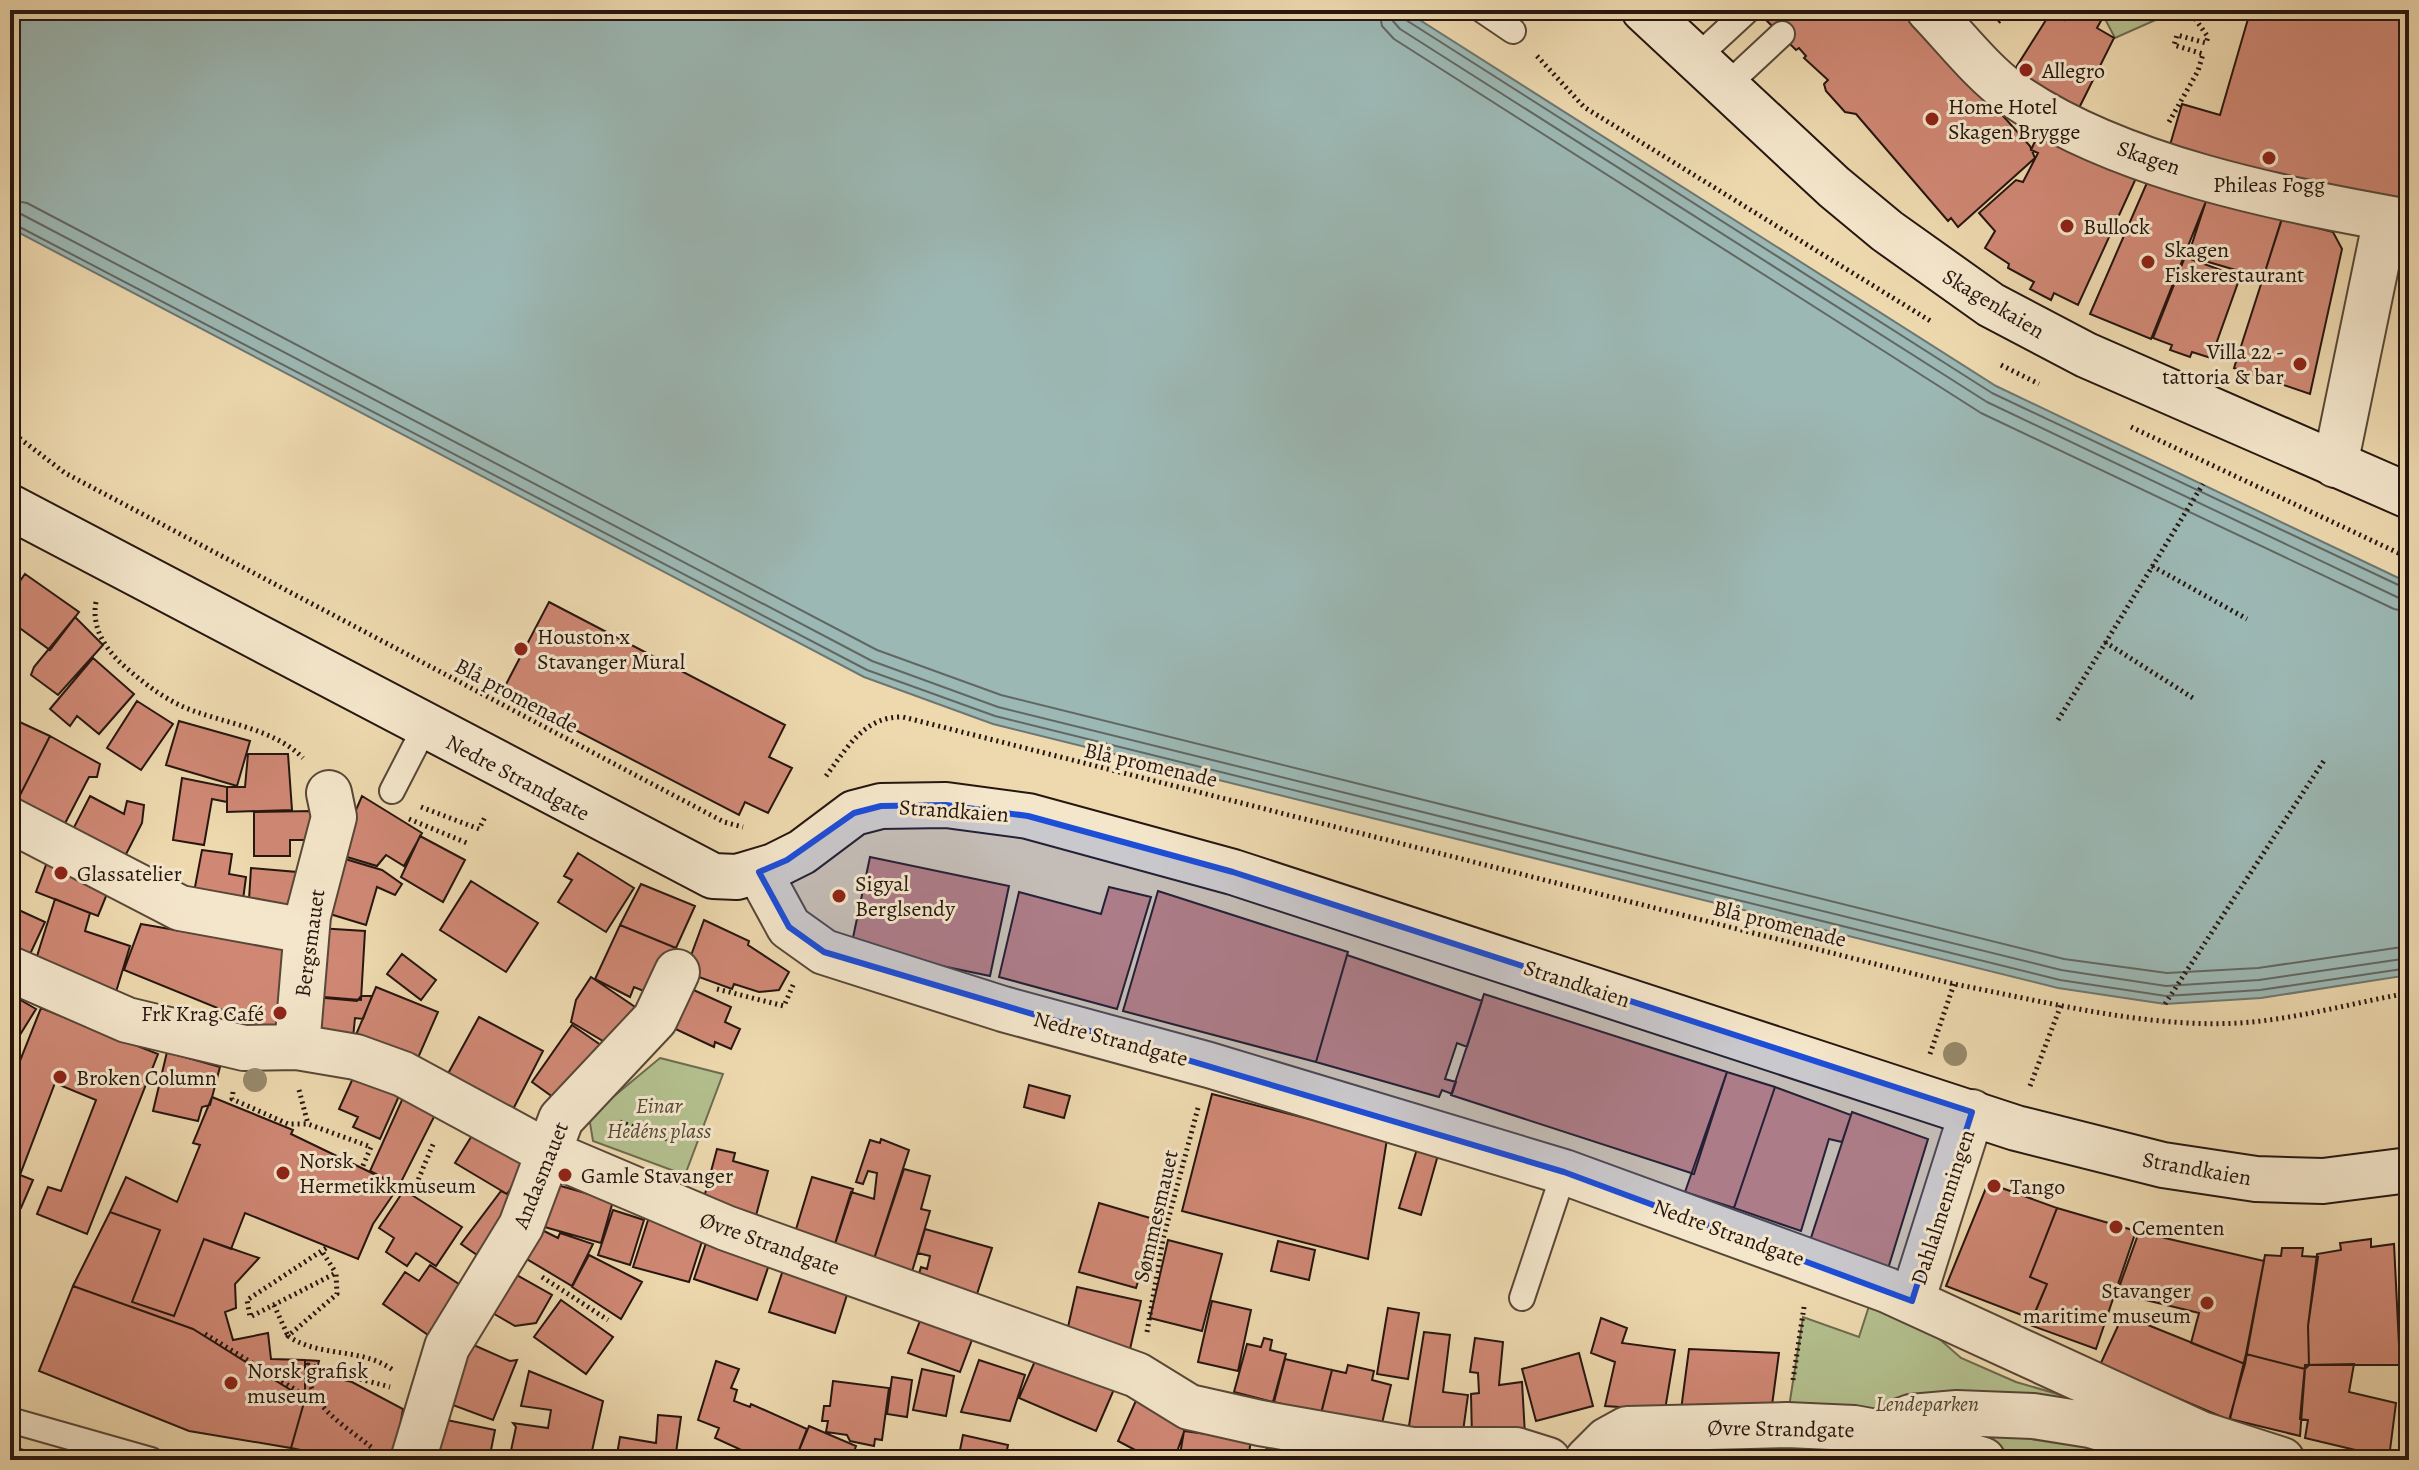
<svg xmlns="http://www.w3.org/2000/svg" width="2419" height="1470" font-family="Alegreya,serif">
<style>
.green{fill:#b4c08f;stroke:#6d6b50;stroke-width:2}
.water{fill:#9cb8b4;stroke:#6d7772;stroke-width:2}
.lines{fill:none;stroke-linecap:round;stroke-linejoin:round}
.shore{stroke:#616762;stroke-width:2}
.building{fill:#d08875;stroke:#261610;stroke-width:2}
.lane-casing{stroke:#584738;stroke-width:28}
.street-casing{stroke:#584738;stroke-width:48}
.secondary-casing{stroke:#261610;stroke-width:48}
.path{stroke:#261610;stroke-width:5;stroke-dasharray:2 4;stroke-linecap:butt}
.lane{stroke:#f4e6cb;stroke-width:24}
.street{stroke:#f4e6cb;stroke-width:44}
.secondary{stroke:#f4e6cb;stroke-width:44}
.tree{fill:#988a6c}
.marked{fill:#1d4ed8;fill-opacity:0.2;stroke:#1d4ed8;stroke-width:6;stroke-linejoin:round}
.poi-dot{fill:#8f2418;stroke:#f4e6cb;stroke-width:3}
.labels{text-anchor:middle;stroke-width:6;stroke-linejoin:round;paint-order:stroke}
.poi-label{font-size:22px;fill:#261610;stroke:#f4e6cb;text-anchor:start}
.street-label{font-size:22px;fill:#261610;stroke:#f4e6cb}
.park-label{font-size:22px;font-style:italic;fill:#514936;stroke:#f4e6cb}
</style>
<rect width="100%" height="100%" fill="#eed9af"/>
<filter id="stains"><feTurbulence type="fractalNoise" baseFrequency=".0025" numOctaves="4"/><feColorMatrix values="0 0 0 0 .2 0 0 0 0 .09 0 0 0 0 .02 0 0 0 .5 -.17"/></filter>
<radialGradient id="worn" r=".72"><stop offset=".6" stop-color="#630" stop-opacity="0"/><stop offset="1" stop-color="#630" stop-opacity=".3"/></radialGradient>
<path class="green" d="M2093,10h85l-63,28 -11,-21z
M660,1058l63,16 -38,101 -92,-34 -4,-24z
M1870,1303l58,26 33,29 55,24 62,18 103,60h-317l5,-52 -80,-1 14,-90 56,20z"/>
<path class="water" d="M10,10h1394l592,376 413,197v392l-148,23 -96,6 -107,-16 -1065,-264 -129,-47 -854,-449z"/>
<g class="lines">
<path class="shore" d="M1379,10l3,16 12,13 587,374 413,196 15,3
M1391,10l2,11 7,8 587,373 412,196 10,2
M1401,10l5,10 586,373 417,197
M10,200l17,3 850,447 124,45 1063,264 103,14 91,-5 151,-22
M10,212l11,2 851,447 126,46 1063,263 105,16 93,-6 150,-22
M10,222l857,448 128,46 1065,264 106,16 94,-6 149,-22"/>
</g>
<path class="building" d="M1901,10h4l82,88 43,48 5,12 -77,69 -7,-9 -3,3 -92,-107 -11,-2 -19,-21 -2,-7 4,-4 -24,-22 2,-2 -7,-8 -3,2 -39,-39z
M2070,10h21l12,7 -6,11 17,10 -39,78 -65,-39 41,-65 13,8z
M2273,10h136v194l-107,-19 -132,-40 12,-41 38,11 28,-96z
M2047,135l90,41 -59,129 -24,-12 -3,7 -21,-11 4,-7 -26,-14 1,-4 -24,-16 10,-17 -16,-18 37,-33 7,2 15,-29 -7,-3 6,-13 7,3z
M2149,178l57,23 -55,138 -61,-25z
M2208,195l74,23 -19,60 -75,-22z
M2282,219l51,13 9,17 -32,145 -76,-26z
M2185,257l55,20 -29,81 -19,-6 -2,5 -20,-7 2,-5 -19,-7z
M2409,295v53l-9,-1z
M25,574l54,38 -29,38 -40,-29v-26z
M549,602l236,123 -16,32 23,11 -24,45 -23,-11 -6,13 -237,-123z
M75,617l28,28 -45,50 -27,-20 3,-8z
M93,658l41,36 -35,40 -22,-18 -7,10 -20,-17z
M137,701l36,23 -32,46 -34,-22z
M11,718l39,18 -36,71 -4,-2z
M179,721l71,20 -13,45 -71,-21z
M50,736l50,28 -3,13h-8l-29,56 -46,-26z
M248,754h40l4,56 -65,2v-25h18z
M182,778l45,9v15l-15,-3 -8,46 -31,-5z
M90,796l34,18 3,-13 17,4 -2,18 -22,43 -52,-27z
M362,796l60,37 -18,33 -18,-11 -9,11 -40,-12z
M313,811v29h-23v16h-36v-44z
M420,836l45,24 -22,42 -42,-25z
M202,850l30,4 -3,20 17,3 -5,38 -50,-7z
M578,853l56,35 -28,44 -48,-30 14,-22 -8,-4z
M335,856l47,14 20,14 -7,11 -18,-8 -11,38 -46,-14z
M49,857l60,32 -11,27 -62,-24z
M870,857l139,29 -19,90 -139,-29z
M251,868l46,4 -4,47 -45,-4z
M471,881l67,42 -32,49 -66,-42z
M641,884l54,22 -19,42 -56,-23z
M1109,887l42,10 -34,112 -118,-32 20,-85 82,22z
M1158,891l190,61 -32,110 -193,-51z
M55,899l35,14 -5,18 45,15 -18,59 -80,-33z
M10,906l35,16 -20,43 -15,-7z
M704,920l45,21 -1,4 41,27 -10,18 -20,2 -25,-8 -2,5 -47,-17z
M141,924l63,11 91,6 -13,85 -13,3 -145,-59z
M620,925l56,23 -20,48 -22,-9 -4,10 -35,-18z
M318,928l47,3 -4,69 -50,-4z
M402,954l34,26 -15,20 -34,-26z
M1347,955l135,46 -15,46 -10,-4 -12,36 11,3 -4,12 -10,-4 -3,7 -123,-35z
M591,977l50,34 -28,36 -42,-25 5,-22z
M376,987l62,25 -24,55 -61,-25z
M687,987l44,20 -6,15 15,7 -9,20 -16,-7 -1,5 -45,-21z
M10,994l26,15 -26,42z
M1484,994l243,78 -33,102 -243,-79z
M361,996h11l-9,23 -8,-1 -3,29 -42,-5 4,-45 43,4z
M41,1008l117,46 -71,180 -50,-20 11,-27 13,4 35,-91 -41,-17 -35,92 13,5 -12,28 -11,-5v-117z
M479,1017l64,34 -35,68 -64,-38z
M572,1025l33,23 -41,57 -32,-23z
M167,1052l53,15 -10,38 -8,2 -4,14 -45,-10z
M358,1067l45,20 -23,52 -27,-12 5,-10 -19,-8z
M1727,1072l48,15 -41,121 -49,-16z
M1029,1085l41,11 -6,22 -40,-11z
M1775,1087l76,28 -9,27 -13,-3 -28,92 -67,-23z
M406,1091l33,16 -40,79 -29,-15z
M1212,1094l175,45 -19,120 -186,-48z
M212,1097l81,33 -2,4 108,52 -26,38 -15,35 -113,-46 -14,36 -27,-10 -30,77 -42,-14 28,-72 -50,-18 16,-35 51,25 23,-57 -7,-2z
M1852,1112l76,27 -41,133 -78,-28z
M476,1129l45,26 3,14 -17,25 -52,-31z
M881,1139l28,11 -36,112 -40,-12 18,-58 23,7 3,-26 -9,-2 -5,13 -7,-2 14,-42 10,3z
M717,1149l18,4 -2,8 35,10 -14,52 -53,-14z
M1417,1149l21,6 -17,60 -22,-7z
M904,1169l26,7 -9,33 9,2 -19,64 -38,-13z
M812,1177l41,12 -20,61 -40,-11z
M547,1182l66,19 -12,42 -67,-19z
M1988,1183l69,25 -27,69 17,7 -15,35 -86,-33z
M514,1184l-24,80 -29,-20 40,-53 6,3z
M404,1190l58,37 -26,39 -20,-13 -9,13 -21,-14 8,-14 -15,-10z
M1099,1203l58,17 -21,68 -57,-16z
M2057,1208l79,23 -40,118 -66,-24 17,-41 -17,-7z
M613,1210l31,10 -14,45 -32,-10z
M110,1212l50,18 -28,72 42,14 30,-77 55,19 -24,26 1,24 -11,4 8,28 35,-7 3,26 34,1v39l-112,-70 -120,-43z
M650,1214l55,18 -16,50 -56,-15z
M532,1225l26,13 2,-5 33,11 -21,42 -52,-31z
M925,1229l67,19 -16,49 -58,-20 3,-10 6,2 3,-13 -12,-3z
M710,1231l63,22 -16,47 -63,-21z
M2139,1232l125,29 -19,103 -54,-21 8,-30 -82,-20z
M2371,1239v8l23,-3 6,121h-91l-1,-39 9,-72 24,-4 -1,-7z
M1168,1240l54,14 -20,77 -52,-13z
M1278,1241l37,9 -6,30 -38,-9z
M2282,1248h21l-1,8 16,1 -10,69 1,39 -4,4 -59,-15 19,-99 16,1z
M589,1255l53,27 -21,37 -49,-32z
M786,1261l65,21 -16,51 -66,-21z
M430,1265l38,25 -34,49 -51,-35 22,-32 14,9z
M506,1269l46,26 -16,28 -21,3 -31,-18z
M73,1286l120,43 112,70 -14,49 -102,-17 -150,-60z
M1077,1287l64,14 -13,57 -62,-22z
M561,1300l52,37 -27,37 -52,-37z
M1212,1301l39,9 -13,61 -40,-9z
M1388,1308l31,5 -11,66 -31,-5z
M924,1310l52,19 -16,43 -52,-19z
M2123,1315l122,49 -16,56 -129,-55z
M1601,1318l26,10 -5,15 53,7 -10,60 -60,-4 10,-44 -24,-9z
M1424,1332l26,3 -7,57 25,3 -6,44 -54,-7z
M1264,1338l8,2 -2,10 16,4 -13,48 -39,-10 13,-48 14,3z
M1475,1338l28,4 -4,43 23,-3 3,53 -53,3 -1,-44 8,-1 -1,-20 -8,-1z
M469,1343l41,18 7,-1 -24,60 -51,-19z
M1041,1347l77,33 -22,51 -77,-33z
M1689,1349l90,4 -8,60 -90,-3z
M1579,1353l14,53 -57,15 -14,-52z
M2246,1354l59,15 -5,67 -70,-17z
M1285,1359l47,11 -11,44 -47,-12z
M305,1360l14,1 -3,12 36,9 51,27 -9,51h-45l-58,-12 14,-49z
M979,1360l46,15 -15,46 -49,-9z
M716,1361l23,8 -8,19 6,2 -3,11 16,6 1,-3 56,25 -12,31h-32l-48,-22 4,-10 -21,-8z
M2354,1364l-5,28 47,11 -7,55 -84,-20 3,-18 -8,-1 5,-54z
M1348,1365l26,6 -2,9 19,5 -11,47 -60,-15 12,-47 14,3z
M922,1369l32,7 -8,40 -33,-6z
M529,1371l74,30 -13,59h-81l7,-33 -3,-4 35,5 3,-18 -30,-4z
M892,1377l20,3 -5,37 -20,-3z
M833,1381l56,7 -7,52 -7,-1 -1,7 -24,-5 -3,-6 -21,-3 2,-11h-6l2,-15h6z
M1138,1396l51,22 -15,42h-20l-36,-19z
M658,1415l23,2 -6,43h-59l4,-23 36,6z
M437,1418l58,12 -6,30h-60z
M809,1426l47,20 -5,14h-56z
M1184,1431l67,9 -3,20h-69z
M1269,1434l74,26h-78z
M963,1435l45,10 -3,15h-47z
M20,1449l40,11h-43z
M1014,1450l29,7 23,3h-55z"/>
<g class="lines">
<defs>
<path id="lane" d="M1482,10l31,21
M1695,59l53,-49
M1724,88l58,-54
M392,791l33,-64
M1522,1298l42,-126
M10,1420l141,40"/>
<path id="street" d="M1929,10c26,27 52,61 82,83 107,75 270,106 398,129
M2335,465l51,-247
M10,820l170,88 126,23
M759,872l30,55 35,25 179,57 206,56 355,107 323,118 314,144 81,26
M10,969l117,51 117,28 53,-1 59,10 47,17 144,78 179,76 411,147 52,32 71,16 152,27h104l32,10
M297,1047l11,-131 26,-99 -5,-24
M1912,1301l60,-189
M1890,1433l10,-12 11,-4 46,-4 76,3 57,9 81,24 29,-14
M413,1460l34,-113 74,-121 40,-107 94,-100 22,-47
M1587,1460l20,-20 20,-11 160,-4 67,3 66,12 63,20"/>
<path id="secondary" d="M1644,10l190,177 53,44 104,74 95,50 323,141
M10,507l703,369 24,1 37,-11 28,-14 52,-39 27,-7 65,-1 82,11 205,56 783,256 147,37 93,14 67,2 86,-11"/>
</defs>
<use href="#lane" class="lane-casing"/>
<use href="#street" class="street-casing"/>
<use href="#secondary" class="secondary-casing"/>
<path class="path" d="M2226,10l14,4 10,-4
M1998,22l13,-12
M1537,56l47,51 348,215
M2169,122l29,-51 5,-17 -29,-9 3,-10 29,8 2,-6 -17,-24 32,-3
M2001,365l38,19
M2131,427l278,131
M10,431l55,42 659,349 19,5
M10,444l6,-7
M2152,566l95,53
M96,602c-5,26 10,48 28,64 21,18 41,34 67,44 37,14 83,19 112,48
M2105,642l88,56
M2058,720l145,-236
M826,776c21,-28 38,-60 77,-59l1051,267c94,18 202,47 298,38 52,-5 105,-20 157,-29
M421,807l58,22 6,-12
M409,819l58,24
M717,989l67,17 10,-23
M2165,1004l160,-245
M1930,1054l24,-70
M2030,1086l31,-81
M299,1090l9,34
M233,1092l-1,7 56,25h20l63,23 -9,21
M620,1122l56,20
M416,1185l18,-43
M2402,1226l7,120
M326,1248l-79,52 3,17 86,-44 1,21 -49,42c32,22 73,11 105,34
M323,1253l13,20
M542,1277l66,43
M274,1305l14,31
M1147,1332l16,-93 35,-131
M205,1334l112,69
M1793,1380l11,-73
M371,1447c-28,-23 -65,-42 -63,-82l82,22
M2405,1460l4,-34"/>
<use href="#lane" class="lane"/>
<use href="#street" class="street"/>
<use href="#secondary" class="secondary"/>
</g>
<g class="tree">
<circle cx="1955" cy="1054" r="12"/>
<circle cx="255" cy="1080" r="12"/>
</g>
<path class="marked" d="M946,805l82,11 205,56 739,240 -60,189 -348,-129 -740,-220 -35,-25 -30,-55 28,-12 67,-47 27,-7z"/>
<g class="poi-dot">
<circle cx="2026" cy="70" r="8"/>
<circle cx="1932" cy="119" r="8"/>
<circle cx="2269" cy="158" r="8"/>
<circle cx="2067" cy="226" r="8"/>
<circle cx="2148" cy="262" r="8"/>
<circle cx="2300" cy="364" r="8"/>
<circle cx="521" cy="649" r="8"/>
<circle cx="61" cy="873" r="8"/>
<circle cx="839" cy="896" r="8"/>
<circle cx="280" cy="1013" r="8"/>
<circle cx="60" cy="1077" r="8"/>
<circle cx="283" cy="1173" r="8"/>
<circle cx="565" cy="1175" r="8"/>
<circle cx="1994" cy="1186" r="8"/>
<circle cx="2116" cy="1227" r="8"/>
<circle cx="2207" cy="1303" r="8"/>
<circle cx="231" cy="1383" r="8"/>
</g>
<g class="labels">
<g class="poi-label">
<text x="2042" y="78">Allegro</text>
<text x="1948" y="114">Home Hotel<tspan x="1948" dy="25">Skagen Brygge</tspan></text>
<text x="2269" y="192" text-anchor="middle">Phileas Fogg</text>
<text x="2083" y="234">Bullock</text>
<text x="2164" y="257">Skagen<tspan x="2164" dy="25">Fiskerestaurant</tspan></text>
<text x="2284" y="359" text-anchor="end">Villa 22 -<tspan x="2284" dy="25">tattoria &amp; bar</tspan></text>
<text x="537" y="644">Houston x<tspan x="537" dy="25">Stavanger Mural</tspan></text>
<text x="77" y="881">Glassatelier</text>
<text x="855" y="891">Sigyal<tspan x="855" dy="25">Berglsendy</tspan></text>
<text x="264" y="1021" text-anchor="end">Frk Krag Café</text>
<text x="76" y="1085">Broken Column</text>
<text x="299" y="1168">Norsk<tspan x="299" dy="25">Hermetikkmuseum</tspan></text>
<text x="581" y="1183">Gamle Stavanger</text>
<text x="2010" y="1194">Tango</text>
<text x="2132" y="1235">Cementen</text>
<text x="2191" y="1298" text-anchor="end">Stavanger<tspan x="2191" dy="25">maritime museum</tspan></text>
<text x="247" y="1378">Norsk grafisk<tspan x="247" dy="25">museum</tspan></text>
</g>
<g class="street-label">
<text transform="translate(2149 157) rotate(19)" y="8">Skagen</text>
<text transform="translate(1994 303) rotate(31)" y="8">Skagenkaien</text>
<text transform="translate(517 695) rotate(28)" y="8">Blå promenade</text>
<text transform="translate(1151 764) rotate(13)" y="8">Blå promenade</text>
<text transform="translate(518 777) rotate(28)" y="8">Nedre Strandgate</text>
<text transform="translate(954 810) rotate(4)" y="8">Strandkaien</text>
<text transform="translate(1780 923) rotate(14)" y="8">Blå promenade</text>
<text transform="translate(309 943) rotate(-82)" y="8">Bergsmauet</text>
<text transform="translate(1577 983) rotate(18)" y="8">Strandkaien</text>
<text transform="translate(1111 1038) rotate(15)" y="8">Nedre Strandgate</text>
<text transform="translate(2197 1168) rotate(10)" y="8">Strandkaien</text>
<text transform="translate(540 1175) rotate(-68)" y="8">Andasmauet</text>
<text transform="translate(1942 1207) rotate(-72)" y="8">Dahlalmenningen</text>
<text transform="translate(1155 1216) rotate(-77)" y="8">Sømmesmauet</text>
<text transform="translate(1729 1232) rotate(20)" y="8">Nedre Strandgate</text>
<text transform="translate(770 1243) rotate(20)" y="8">Øvre Strandgate</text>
<text transform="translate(1781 1428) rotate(1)" y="8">Øvre Strandgate</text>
</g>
<g class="park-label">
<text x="659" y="1113">Einar<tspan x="659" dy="25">Hedéns plass</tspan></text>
<text x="1927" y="1411">Lendeparken</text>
</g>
</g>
<rect width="2419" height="1470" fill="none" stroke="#eed9af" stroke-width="40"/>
<rect x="12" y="12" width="2395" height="1446" fill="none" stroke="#261610" stroke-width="4"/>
<rect x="20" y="20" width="2379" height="1430" fill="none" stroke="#261610" stroke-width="2"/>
<rect width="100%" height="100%" filter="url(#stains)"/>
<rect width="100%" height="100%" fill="url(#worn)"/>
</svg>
